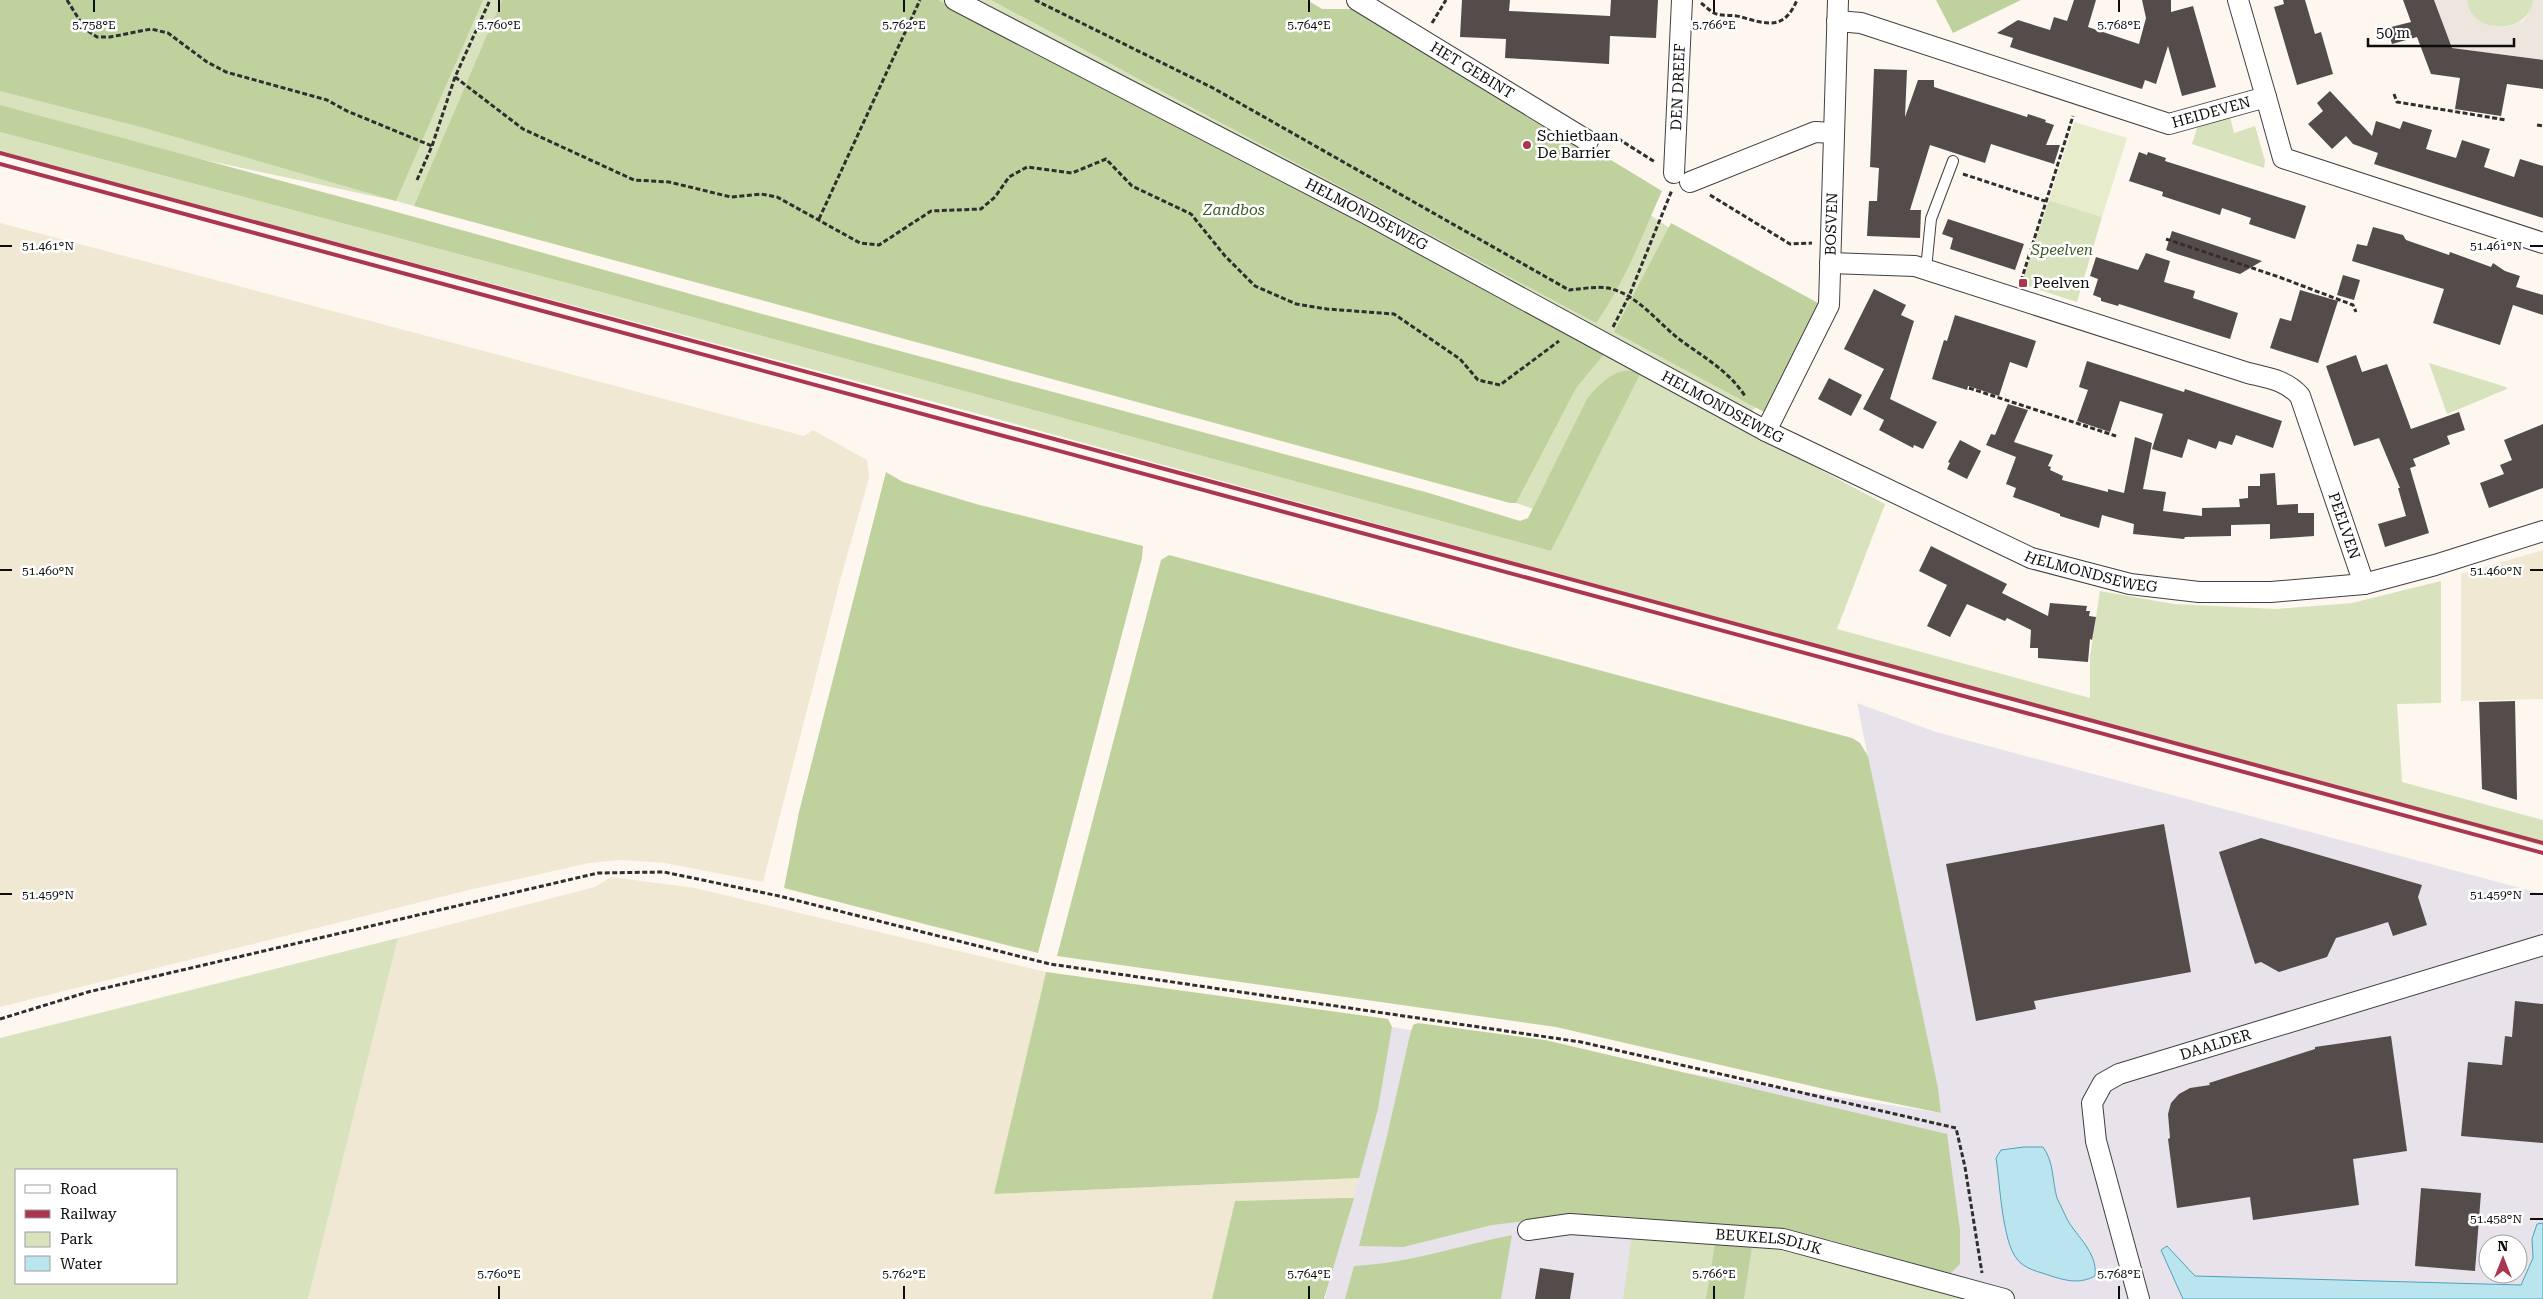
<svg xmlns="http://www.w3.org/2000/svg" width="2543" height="1299" font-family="'Roboto Serif',serif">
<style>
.industrial{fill:#e8e2eb;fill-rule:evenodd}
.farmland{fill:#f0e8d2}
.green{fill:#d8e3bd;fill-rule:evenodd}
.forest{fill:#bfd29e}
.pitch{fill:#e7eccd}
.plaza{fill:#ece6df}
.water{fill:#bae5ee;stroke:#4aa4bc}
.building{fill:#544c4b}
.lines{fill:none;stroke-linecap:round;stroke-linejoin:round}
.service-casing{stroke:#404040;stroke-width:12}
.minor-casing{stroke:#404040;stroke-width:22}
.path{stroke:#2f2f2f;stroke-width:3;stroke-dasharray:5 2.5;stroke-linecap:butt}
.service{stroke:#fff;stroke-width:10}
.minor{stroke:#fff;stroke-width:20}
.rail{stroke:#ab3652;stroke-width:4}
.ticks{fill:none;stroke:#0d0d0d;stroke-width:2}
.poi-dot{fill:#ab3652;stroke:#fff;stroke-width:2}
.labels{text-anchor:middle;stroke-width:5;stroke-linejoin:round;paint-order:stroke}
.street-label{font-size:15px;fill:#0d0d0d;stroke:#fff}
.poi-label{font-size:15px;fill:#0d0d0d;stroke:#fff;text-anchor:start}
.park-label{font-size:15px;font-style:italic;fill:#3b5c25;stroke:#fff}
.ticks-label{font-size:12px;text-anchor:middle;fill:#0d0d0d;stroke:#fff;stroke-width:5;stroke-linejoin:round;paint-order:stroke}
</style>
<rect width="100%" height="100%" fill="#fdf7ef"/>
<path class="industrial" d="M1857,703l79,29 607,162v405h-1218l67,-272 549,86zM2488,1244h30v30h-30z"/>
<path class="farmland" d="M0,223l804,213 9,-6 54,30 2,18 -28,99 -78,305 -98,-19 -44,-3 -32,3 -116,26 -473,118z
M2543,550v149l-82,2v-127z
M611,877l84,11 351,84 -52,222 365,-16 -5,20 -119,3 -23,98h-904l90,-361 197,-51z"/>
<path class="green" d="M0,0h1283l76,20 318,213 79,174 -18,19 147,78 -48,125 253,69v-42l10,-65 74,13 102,5 76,-6 89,-22v122l-44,1 5,78 141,38v26l-1564,-432 -979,-262v-20l612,163 939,256 15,-31 -50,-17 -1120,-302 -396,-85z
M2467,0h67c-7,37 -65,35 -67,0z
M2229,113l5,20 21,-7 10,35 -1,7 -72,-24 7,-22z
M2049,200l53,17 -25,85 -56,-18z
M2429,363l77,24 1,2 -60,25z
M398,938l-90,361h-308v-261zM16,1170h160v113h-160z
M1632,1235l83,8 -9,56h-83z
M1752,1247l39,4 180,48h-227z"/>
<path class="forest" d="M0,0h483l-87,201 -255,-74 -141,-36z
M502,0h436l667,353 -29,35 -60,115h-6l-1096,-297z
M991,0h316l15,9h40l300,182c-20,45 -37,91 -66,132z
M1936,0h85l-68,33z
M0,105l393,106 373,104 663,178 91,28 8,-3 59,-119c12,-15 33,-37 53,-25l-89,177 -939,-256 -612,-163z
M1671,223l147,80 -52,110 -152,-81z
M886,472l17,10 73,22 167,42 -1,12 -104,395 -254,-65 15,-76z
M1169,555l683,183 8,5 8,13 70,332 3,25 -108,-22 -277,-64 -499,-71 104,-396z
M1046,972l342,47 4,8 -14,82 -19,69 -365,16z
M1418,1023l127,17 402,94 13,96v34l-10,10 -120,-34 -82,-12 -131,-12 -57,1 -68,8 -89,22 -44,-1 28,-110 23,-101 3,-10z
M1342,1198h12l-30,101h-112l23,-98z
M1512,1235l-11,64h-156l9,-33c56,-3 104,-20 158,-31z
M1715,1243l37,4 -8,52h-38z"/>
<path class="pitch" d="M2074,122l53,16 -25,79 -53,-17z"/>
<path class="plaza" d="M2434,0h33l2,11 9,9 10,5 19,2 16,-6 6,-8 5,-13h9v60l-91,-12z"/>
<path class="water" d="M2024,1147h19c11,15 9,33 14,51 3,7 7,14 10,21 10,18 31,34 28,57 -15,8 -28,5 -44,0 -11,-4 -27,-7 -34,-17 -15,-18 -17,-76 -21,-101l5,-8z
M2543,1223v76h-360l-22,-49 6,-4 28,30 326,9 12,-27 -1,-19 5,-15z"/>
<path class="building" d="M1462,0h48l-1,11 101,5 1,-16h47l-2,38 -46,-2 -1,28 -104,-6 1,-19 -46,-2z
M2074,0h22l-8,27 51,17 7,-26 -4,-18h29v12l22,-6 23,81 -34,9 -14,-50 -12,38 -11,-4 -3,9 -132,-42 3,-9 -16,-5 21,-13 32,10 4,-13 13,4z
M2283,0h22l10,34 6,-2 12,42 -36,11 -23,-78 10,-3z
M2403,0h31l18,48 91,12v29l-36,-5 -6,32 -46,-7 5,-31 -29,-4 -14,-37 -25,7 -5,-16 24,-6z
M1874,69l33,1 -2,47 13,-37h16v7l93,30 1,-3 18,6 -1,2 9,3 -8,20h14l-6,19 -63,-20 -6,19 -55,-18 -20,65h11l-1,28 -53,-2 2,-35h8l2,-33 -9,-1z
M2330,91l42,45 4,-15 24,8 3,-8 29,9 -6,19 30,9 6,-18 28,9 -6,18 30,10 6,-18 23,7v52l-169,-54 4,-11 -25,-9 -7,-8 -14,13 -24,-25 15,-13 -6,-8z
M2139,152l8,3 1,-3 18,6 -1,3 141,45 -11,33 -46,-15 2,-6 -29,-10 -2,7 -58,-19 1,-4 -34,-11z
M1948,219l76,25 -9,26 -65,-21 3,-11 -11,-4z
M2373,227l30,8 3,5 43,15 1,-3 41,15 2,-4 12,8 15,5 -4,11 27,8v20l-30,-10 -13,40 -67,-22 11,-34 -92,-28 5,-17 10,2z
M2172,231l90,30 -22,13 -66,-21 -8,-3z
M2146,253l24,8 -6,21 31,9 -2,7 45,15 -8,26 -111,-35 -1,2 -17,-5v-3l-8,-3 5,-16 -8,-3 6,-19 42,13z
M2343,275l17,5 -6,20 -17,-5z
M1874,289l32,16 -5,10 13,6 -24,78 47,23 -14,27 -9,-4 -1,3 -34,-18 5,-10 -21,-11 21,-40 -40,-20z
M2300,290l38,11 -20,62 -48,-15 10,-30 11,3z
M1955,315l81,26 -9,27 -17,-6 -11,34 -31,-10 -1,4 -35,-11 12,-39 3,1z
M2356,355l6,17 25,-8 24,65 48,-17 6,18 -18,6 3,8 -37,15 3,7 -6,2 19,65 -44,14 -7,-23 28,-8 -8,-28h2l-21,-50 -25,8 -28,-80z
M2087,361l97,31 1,-3 97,32 -9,27 -37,-13 -4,10 -13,-4 -3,8 -28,-10 -6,19 -30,-9 11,-35 -43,-13 -10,31 -33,-11 11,-31 -9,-3z
M1829,378l33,17 -11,21 -33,-17z
M2008,404l20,6 -14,32 39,13 -5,11 3,1 -1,3 13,6 -1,4 46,12v-3l16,4 11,-56 17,6 -9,46 23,3 -3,19 39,5v-8l38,-1 -1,-8 9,-1v-12h12v-12l15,-1 2,32 21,-1v9h16v23l-44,3v-15l-39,1v11l-46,1 -1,2 -51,-5 1,-10 -32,-9 -3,13 -39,-12v-2l-47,-17 3,-9 -10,-4 10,-27 -30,-12 5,-11 4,1z
M2543,424v64l-54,20 -9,-25 24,-9 -4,-9 12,-5 -8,-20z
M1960,440l21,11 -14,28 -20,-10 3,-6 -2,-1z
M1931,546l76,38 -5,9 46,23 2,-13 37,3 -1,5h4l-1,5 7,1 -4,23 -2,-1 -2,23 -50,-4v-10h-8l1,-18 -24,-12 -2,3 -38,-17 -17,33 -23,-11 20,-41 -28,-14z
M2515,701l2,99 -35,-11 -3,-87z
M2164,824l27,148 -157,29 2,8 -60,12 -30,-157z
M2261,838l161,47 -4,12 9,28 -34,11 -5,-14 -22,7 -30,9 -9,19 -48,15 -18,-10 -6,2 -36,-112z
M2515,1001l28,3v139l-82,-7 7,-74 34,3 3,-29 7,1z
M2391,1036l16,115 -54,8 6,46 -106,15 -3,-23 -73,11 -9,-69 2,-1 -2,-24 3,-11 8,-9 11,-6 20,-3 -1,-2 106,-34v-2z
M2421,1188l60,5 -6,78 -60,-5z
M1540,1268l34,5 -4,26h-35z"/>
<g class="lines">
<defs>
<path id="service" d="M1926,269l5,-50 22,-58"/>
<g id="minor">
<path id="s1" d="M955,0l410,213 401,218 265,127 99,26 69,8h72l93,-8 71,-19 108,-34"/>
<path id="s2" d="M1357,0l231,141"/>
<path d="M2238,0l28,97"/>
<path id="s3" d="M1837,21l24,2 308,101 97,-27 17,61 260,85"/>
<path id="s4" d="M1674,173l8,-173"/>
<path d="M1690,182l125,-50 19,1"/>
<path id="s5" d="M1830,263l85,3 333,107c20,5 38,7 52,23l64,188"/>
<path id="s6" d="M1766,431l63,-126 9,-305"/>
<path id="s7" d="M1528,1230l42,-6 213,15 221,60"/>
<path id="s8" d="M2139,1299l-43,-158 -4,-38 11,-20 16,-9 424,-129"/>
</g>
</defs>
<use href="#service" class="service-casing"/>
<use href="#minor" class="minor-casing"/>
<path class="path" d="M67,0l18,29 12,8h13l41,-8 17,4 39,29 19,10 101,28 20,11 85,35
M1035,0l178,88 356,202c12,-1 27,-4 39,-2 29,6 49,34 71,51 24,18 49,31 66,57
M1701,3c4,3 8,7 13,10 8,4 19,1 27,4 26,7 43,14 56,-17
M1432,23l14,-23
M455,77l68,52 111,51 35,2 62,15 30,-3 16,3 83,46 19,2 52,-34 50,-2 14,-12 14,-20 18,-10 45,6 34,-14 26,27 59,28 34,42 30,30 41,18 31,5 67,5 66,45 18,21 22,5 59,-44
M2394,94l3,8 109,18
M2537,125l6,1
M1605,135l4,-2 46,29
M1963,174l82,27
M417,180l15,-34 23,-69 35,-77
M1710,195l80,49 22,-1
M819,219l101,-219
M2166,239l113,38 74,28 3,7
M2021,281l52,-165
M1613,327l16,-31 43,-106
M1969,388l147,48
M0,1019l88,-27 510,-119 66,-1 115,24 271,68 531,78 375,86 9,39 17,106"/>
<use href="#service" class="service"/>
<use href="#minor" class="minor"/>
<path class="rail" d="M0,153l2543,690
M0,164l2543,689"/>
</g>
<path class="ticks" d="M94,0v12M499,0v12M904,0v12M1309,0v12M1714,0v12M2119,0v12M0,246h12M2530,246h13M0,570h12M2530,570h13M0,894h12M2530,894h13M2530,1219h13M499,1286v13M904,1286v13M1309,1286v13M1714,1286v13M2119,1286v13"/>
<g class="poi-dot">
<circle cx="1527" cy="145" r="5"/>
<rect x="2018" y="278" width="10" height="10" rx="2.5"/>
</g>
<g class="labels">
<g class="street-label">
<text dy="5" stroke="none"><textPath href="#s2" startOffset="135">HET GEBINT</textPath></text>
<text dy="5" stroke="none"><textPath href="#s4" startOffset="86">DEN DREEF</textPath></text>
<text dy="5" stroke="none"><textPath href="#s3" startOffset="392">HEIDEVEN</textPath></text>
<text dy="5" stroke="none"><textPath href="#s1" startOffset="464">HELMONDSEWEG</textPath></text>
<text dy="5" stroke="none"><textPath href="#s6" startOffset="222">BOSVEN</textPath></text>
<text dy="5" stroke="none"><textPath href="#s1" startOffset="869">HELMONDSEWEG</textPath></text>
<text dy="5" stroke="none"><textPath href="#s5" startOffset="630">PEELVEN</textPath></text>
<text dy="5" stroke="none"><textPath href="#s1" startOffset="1274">HELMONDSEWEG</textPath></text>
<text dy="5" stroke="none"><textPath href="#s8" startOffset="344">DAALDER</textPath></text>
<text dy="5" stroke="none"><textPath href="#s7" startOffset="242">BEUKELSDIJK</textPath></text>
</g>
<g class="poi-label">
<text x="1537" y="141">Schietbaan<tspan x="1537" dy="17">De Barrier</tspan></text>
<text x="2033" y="288">Peelven</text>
</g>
<g class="park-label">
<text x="1234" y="215">Zandbos</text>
<text x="2062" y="255">Speelven</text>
</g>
</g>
<g class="ticks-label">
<text x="94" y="29">5.758°E</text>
<text x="499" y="29">5.760°E</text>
<text x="904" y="29">5.762°E</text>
<text x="1309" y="29">5.764°E</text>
<text x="1714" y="29">5.766°E</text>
<text x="2119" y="29">5.768°E</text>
<text x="48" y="250">51.461°N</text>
<text x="2496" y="250">51.461°N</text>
<text x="48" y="575">51.460°N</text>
<text x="2496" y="575">51.460°N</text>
<text x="48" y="899">51.459°N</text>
<text x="2496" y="899">51.459°N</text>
<text x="2496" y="1223">51.458°N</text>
<text x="499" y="1278">5.760°E</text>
<text x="904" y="1278">5.762°E</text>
<text x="1309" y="1278">5.764°E</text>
<text x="1714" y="1278">5.766°E</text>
<text x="2119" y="1278">5.768°E</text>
</g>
<rect x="15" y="1169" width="162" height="115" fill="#ffffff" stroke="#9e9e9e"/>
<rect x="25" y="1185" width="25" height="8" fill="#ffffff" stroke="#9e9e9e"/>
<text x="60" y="1194" font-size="15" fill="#0d0d0d">Road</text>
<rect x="25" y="1210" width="25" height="8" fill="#ab3652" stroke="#9e9e9e"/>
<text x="60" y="1219" font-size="15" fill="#0d0d0d">Railway</text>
<rect x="25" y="1232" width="25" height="15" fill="#d8e3bd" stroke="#9e9e9e"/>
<text x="60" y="1244" font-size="15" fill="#0d0d0d">Park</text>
<rect x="25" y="1256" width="25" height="15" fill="#bae5ee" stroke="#9e9e9e"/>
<text x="60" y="1269" font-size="15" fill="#0d0d0d">Water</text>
<g transform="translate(2503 1259)"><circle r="24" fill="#ffffff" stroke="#9e9e9e"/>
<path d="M0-4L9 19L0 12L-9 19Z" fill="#ab3652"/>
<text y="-8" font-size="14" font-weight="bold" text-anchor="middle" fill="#0d0d0d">N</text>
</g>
<path d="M2368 38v8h146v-8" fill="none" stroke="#0d0d0d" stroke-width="2.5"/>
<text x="2376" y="38" font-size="15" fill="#0d0d0d" stroke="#ffffff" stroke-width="4" paint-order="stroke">50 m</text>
</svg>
